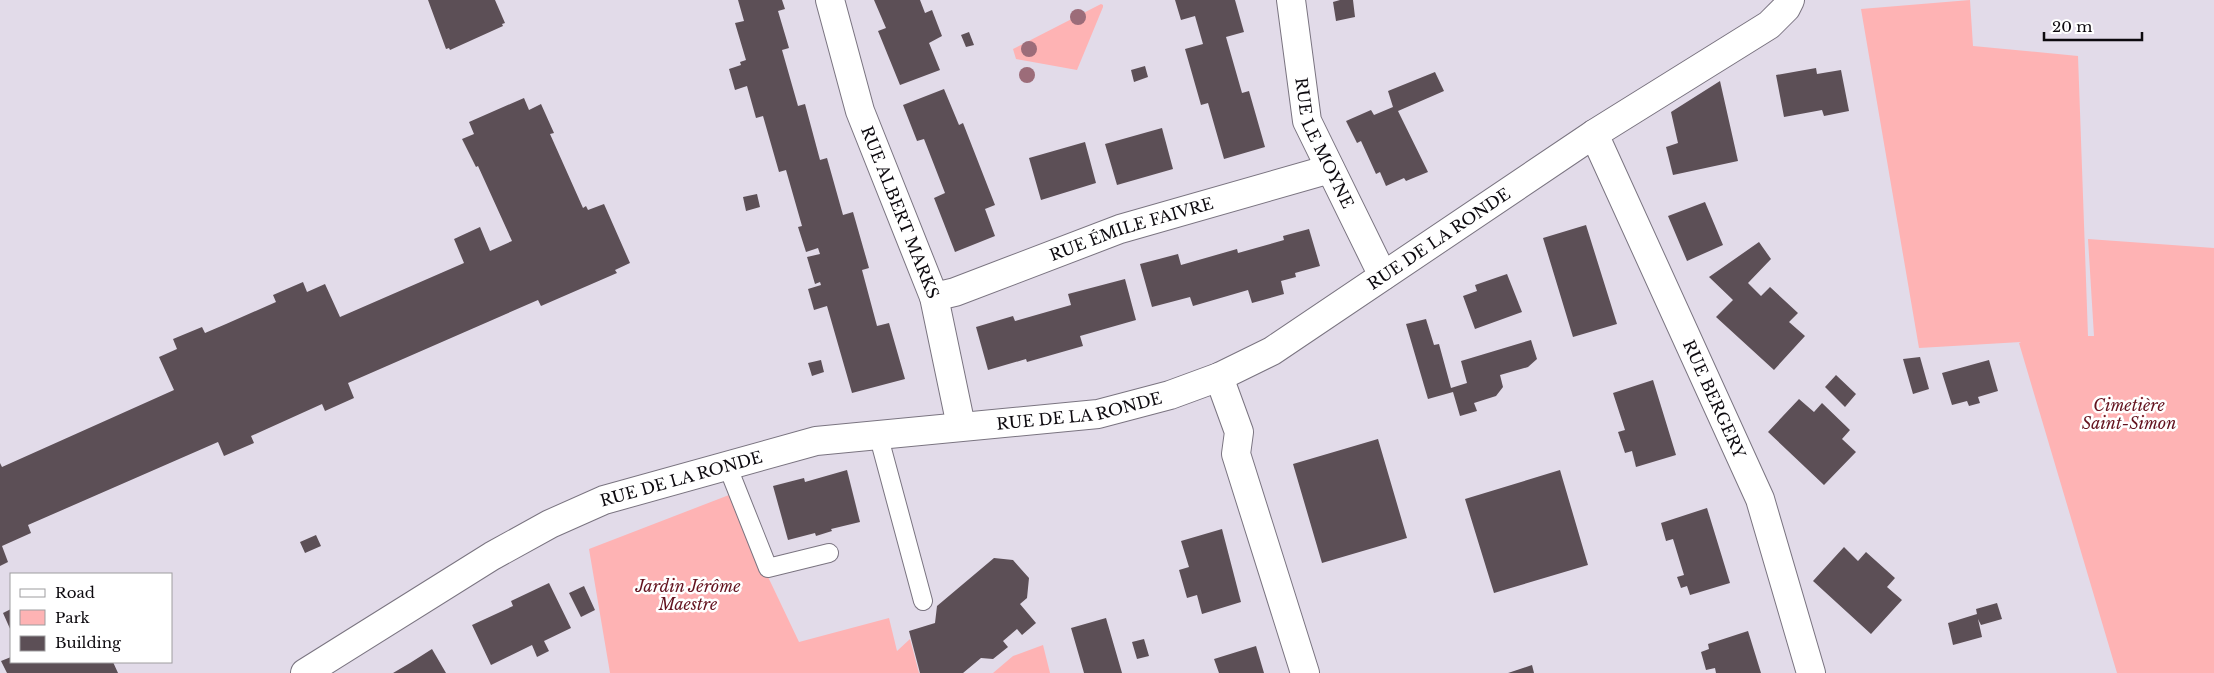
<svg xmlns="http://www.w3.org/2000/svg" width="2214" height="673" font-family="'Libre Baskerville',serif">
<style>
.green{fill:#feb3b4}
.building{fill:#5c4f56}
.lines{fill:none;stroke-linecap:round;stroke-linejoin:round}
.lane-casing{stroke:#7a7480;stroke-width:20}
.street-casing{stroke:#7a7480;stroke-width:30}
.lane{stroke:#fff;stroke-width:18}
.street{stroke:#fff;stroke-width:28}
.tree{fill:#9c6c79}
.labels{text-anchor:middle;stroke-width:5;stroke-linejoin:round;paint-order:stroke}
.street-label{font-size:16px;fill:#0d0a0f;stroke:#fff}
.park-label{font-size:16px;font-style:italic;fill:#63121e;stroke:#fff}
</style>
<rect width="100%" height="100%" fill="#e2dbe9"/>
<path class="green" d="M1970,0l3,46 105,10 10,280h6l-6,-97 126,9v425h-97l-98,-330 2,-1 -102,6 -58,-339z
M1101,4l2,1v2l-26,63 -61,-11 -3,-10z
M729,495l70,147 90,-24 8,33 13,-12 9,34h-309l-21,-124z
M1043,645l7,28h-57l20,-17z"/>
<path class="building" d="M428,0h67l10,23 -3,1 1,2 -53,24 -1,-2 -3,1z
M738,0h44l3,9 -7,2 11,37 -7,2 16,56 7,-2 15,56 7,-2 16,57 10,-3 16,56 -7,2 15,56 12,-3 16,56 -53,14 -25,-87 -13,4 -6,-21 13,-4 -1,-3 -5,2 -8,-27 13,-3 -2,-6 -12,4 -8,-25 4,-1 -16,-56 -7,2 -16,-56 -7,2 -9,-32 -12,4 -6,-21 12,-4 -1,-3 6,-2 -11,-37 9,-2z
M874,0h46l5,13 7,-3 10,26 -13,7 11,27 -40,15 -22,-54 8,-3z
M1175,0h60l9,32 -18,5 16,56 7,-2 16,56 -41,12 -16,-56 -7,2 -16,-56 18,-5 -8,-28 -14,4z
M1340,0h13l2,17 -19,4 -3,-19z
M969,32l5,13 -8,2 -5,-12z
M1145,66l3,11 -14,5 -3,-12z
M1816,68l1,6 24,-4 8,41 -25,5 -2,-6 -38,7 -8,-42z
M1435,72l9,19 -46,20 30,61 -22,9 -2,-3 -18,8 -6,-14 -4,2 -15,-33 -4,2 -11,-22 25,-11 3,5 19,-8 -5,-16z
M1720,81l18,80 -65,14 -7,-28 12,-4 -7,-31z
M944,89l15,36 4,-2 32,82 -10,4 10,27 -40,16 -21,-54 11,-5 -21,-54 -7,2 -14,-36z
M524,98l5,12 12,-6 13,29 -4,1 33,74 3,-2 2,4 16,-6 26,59 -15,7 2,3 -76,33 -3,-6 -190,83 6,15 -29,13 -3,-7 -71,32 3,7 -30,13 -6,-14 -190,83 3,8 -29,13 6,16 -8,4v-103l2,4 172,-77 -15,-33 18,-8 -4,-10 29,-12 3,6 21,-9 50,-22 -3,-7 30,-13 4,10 18,-8 15,33 124,-54 -10,-24 26,-12 10,24 22,-10 -34,-75 -2,1 -14,-28 12,-5 -5,-12z
M1162,128l11,41 -56,16 -12,-41z
M1085,142l11,41 -55,17 -12,-42z
M757,194l3,13 -14,4 -3,-14z
M1705,202l18,43 -36,16 -19,-45z
M1586,225l31,99 -44,13 -30,-99z
M1309,229l11,37 -25,7 1,4 -15,4 3,13 -32,9 -4,-13 -55,16 -3,-9 -38,10 -12,-43 38,-10 3,11 56,-16 1,4 46,-13 -1,-4z
M1759,242l12,17 -23,24 13,13 9,-9 28,26 -9,9 16,14 -31,34 -58,-53 17,-17 -24,-23z
M1507,274l15,38 -47,17 -12,-33 14,-5 -2,-6z
M1125,279l11,41 -56,16 3,10 -56,16 -1,-3 -38,11 -12,-43 37,-11 2,5 56,-16 -3,-11z
M1426,319l8,26 5,-1 12,44 16,-5 -6,-22 70,-21 6,19 -9,8 -28,8 3,12 -7,9 -22,7 3,8 -17,5 -7,-24 -25,7 -22,-75z
M1920,357l9,32 -16,5 -10,-35z
M821,360l3,12 -12,4 -4,-13z
M1989,360l9,31 -20,6 2,6 -11,3 -2,-5 -15,4 -10,-32z
M1836,375l20,19 -11,13 -20,-20z
M1653,380l23,75 -40,12 -4,-16 -7,2 -7,-21 7,-2 -12,-37z
M1799,399l15,13 8,-9 28,27 -8,9 14,13 -32,33 -56,-53z
M1378,439l29,99 -85,25 -29,-99z
M847,470l13,52 -29,7 1,2 -16,5 -1,-3 -27,7 -15,-54 31,-8 1,4z
M1560,470l28,95 -94,28 -29,-94z
M1707,508l23,75 -40,12 -3,-9 -6,2 -4,-11 7,-2 -11,-36 -7,2 -5,-18z
M1222,529l19,73 -39,12 -5,-19 -10,3 -8,-28 10,-3 -8,-26z
M316,535l5,11 -16,7 -5,-11z
M1844,547l14,14 8,-9 29,26 -8,9 15,13 -31,34 -58,-53z
M994,558l19,2 16,18 -2,20 -7,6 16,19 -14,12 -5,-6 -14,12 5,6 -15,12 -12,-1 -18,15h-43l-11,-42 26,-8 2,-17z
M549,583l22,45 -27,13 5,10 -12,6 -5,-12 -41,20 -19,-40 41,-19 -2,-5z
M584,586l11,24 -14,7 -12,-24z
M1997,603l5,16 -21,6 -3,-6 4,18 -29,8 -5,-22 29,-9 -1,-5z
M11,609v22l-8,-18z
M1106,618l16,55h-38l-13,-45z
M1748,631l13,42h-45l-1,-5 -9,2 -5,-18 8,-3 -1,-5z
M1144,639l5,17 -12,3 -5,-17z
M1256,646l8,27h-45l-5,-14z
M432,649l14,24h-53l17,-10z
M11,657v5h102l5,11h-111l-6,-12z
M1532,665l2,8h-26z"/>
<g class="lines">
<defs>
<path id="lane" d="M878,434l45,167
M727,465l41,103 61,-15"/>
<g id="street">
<path id="s1" d="M830,0l30,111 74,186 27,129"/>
<path id="s2" d="M1291,0l16,121 76,155"/>
<path id="s3" d="M1594,134l166,365 51,174"/>
<path id="s4" d="M934,297l21,-5 165,-63 210,-60"/>
<path d="M1219,377l20,55 -3,22 69,219"/>
<path id="s5" d="M305,673l187,-117 58,-32 54,-24 212,-59 282,-27 72,-19 49,-18 53,-26 322,-217 175,-109 17,-17 4,-8"/>
</g>
</defs>
<use href="#lane" class="lane-casing"/>
<use href="#street" class="street-casing"/>
<use href="#lane" class="lane"/>
<use href="#street" class="street"/>
</g>
<g class="tree">
<circle cx="1078" cy="17" r="8"/>
<circle cx="1029" cy="49" r="8"/>
<circle cx="1027" cy="75" r="8"/>
</g>
<g class="labels">
<g class="street-label">
<text dy="6" stroke="none"><textPath href="#s2" startOffset="148">RUE LE MOYNE</textPath></text>
<text dy="6" stroke="none"><textPath href="#s1" startOffset="224">RUE ALBERT MARKS</textPath></text>
<text dy="6" stroke="none"><textPath href="#s4" startOffset="209">RUE ÉMILE FAIVRE</textPath></text>
<text dy="6" stroke="none"><textPath href="#s5" startOffset="1236">RUE DE LA RONDE</textPath></text>
<text dy="6" stroke="none"><textPath href="#s3" startOffset="291">RUE BERGERY</textPath></text>
<text dy="6" stroke="none"><textPath href="#s5" startOffset="831">RUE DE LA RONDE</textPath></text>
<text dy="6" stroke="none"><textPath href="#s5" startOffset="426">RUE DE LA RONDE</textPath></text>
</g>
<g class="park-label">
<text x="2129" y="411">Cimetière<tspan x="2129" dy="18">Saint-Simon</tspan></text>
<text x="688" y="592">Jardin Jérôme<tspan x="688" dy="18">Maestre</tspan></text>
</g>
</g>
<rect x="10" y="573" width="162" height="90" fill="#ffffff" stroke="#9e9d9f"/>
<rect x="20" y="589" width="25" height="8" fill="#ffffff" stroke="#9e9d9f"/>
<text x="55" y="598" font-size="15" fill="#0d0a0f">Road</text>
<rect x="20" y="610" width="25" height="15" fill="#feb3b4" stroke="#9e9d9f"/>
<text x="55" y="623" font-size="15" fill="#0d0a0f">Park</text>
<rect x="20" y="636" width="25" height="15" fill="#5c4f56" stroke="#9e9d9f"/>
<text x="55" y="648" font-size="15" fill="#0d0a0f">Building</text>
<path d="M2044 32v8h98v-8" fill="none" stroke="#0d0a0f" stroke-width="2.5"/>
<text x="2052" y="32" font-size="15" fill="#0d0a0f" stroke="#ffffff" stroke-width="4" paint-order="stroke">20 m</text>
</svg>
